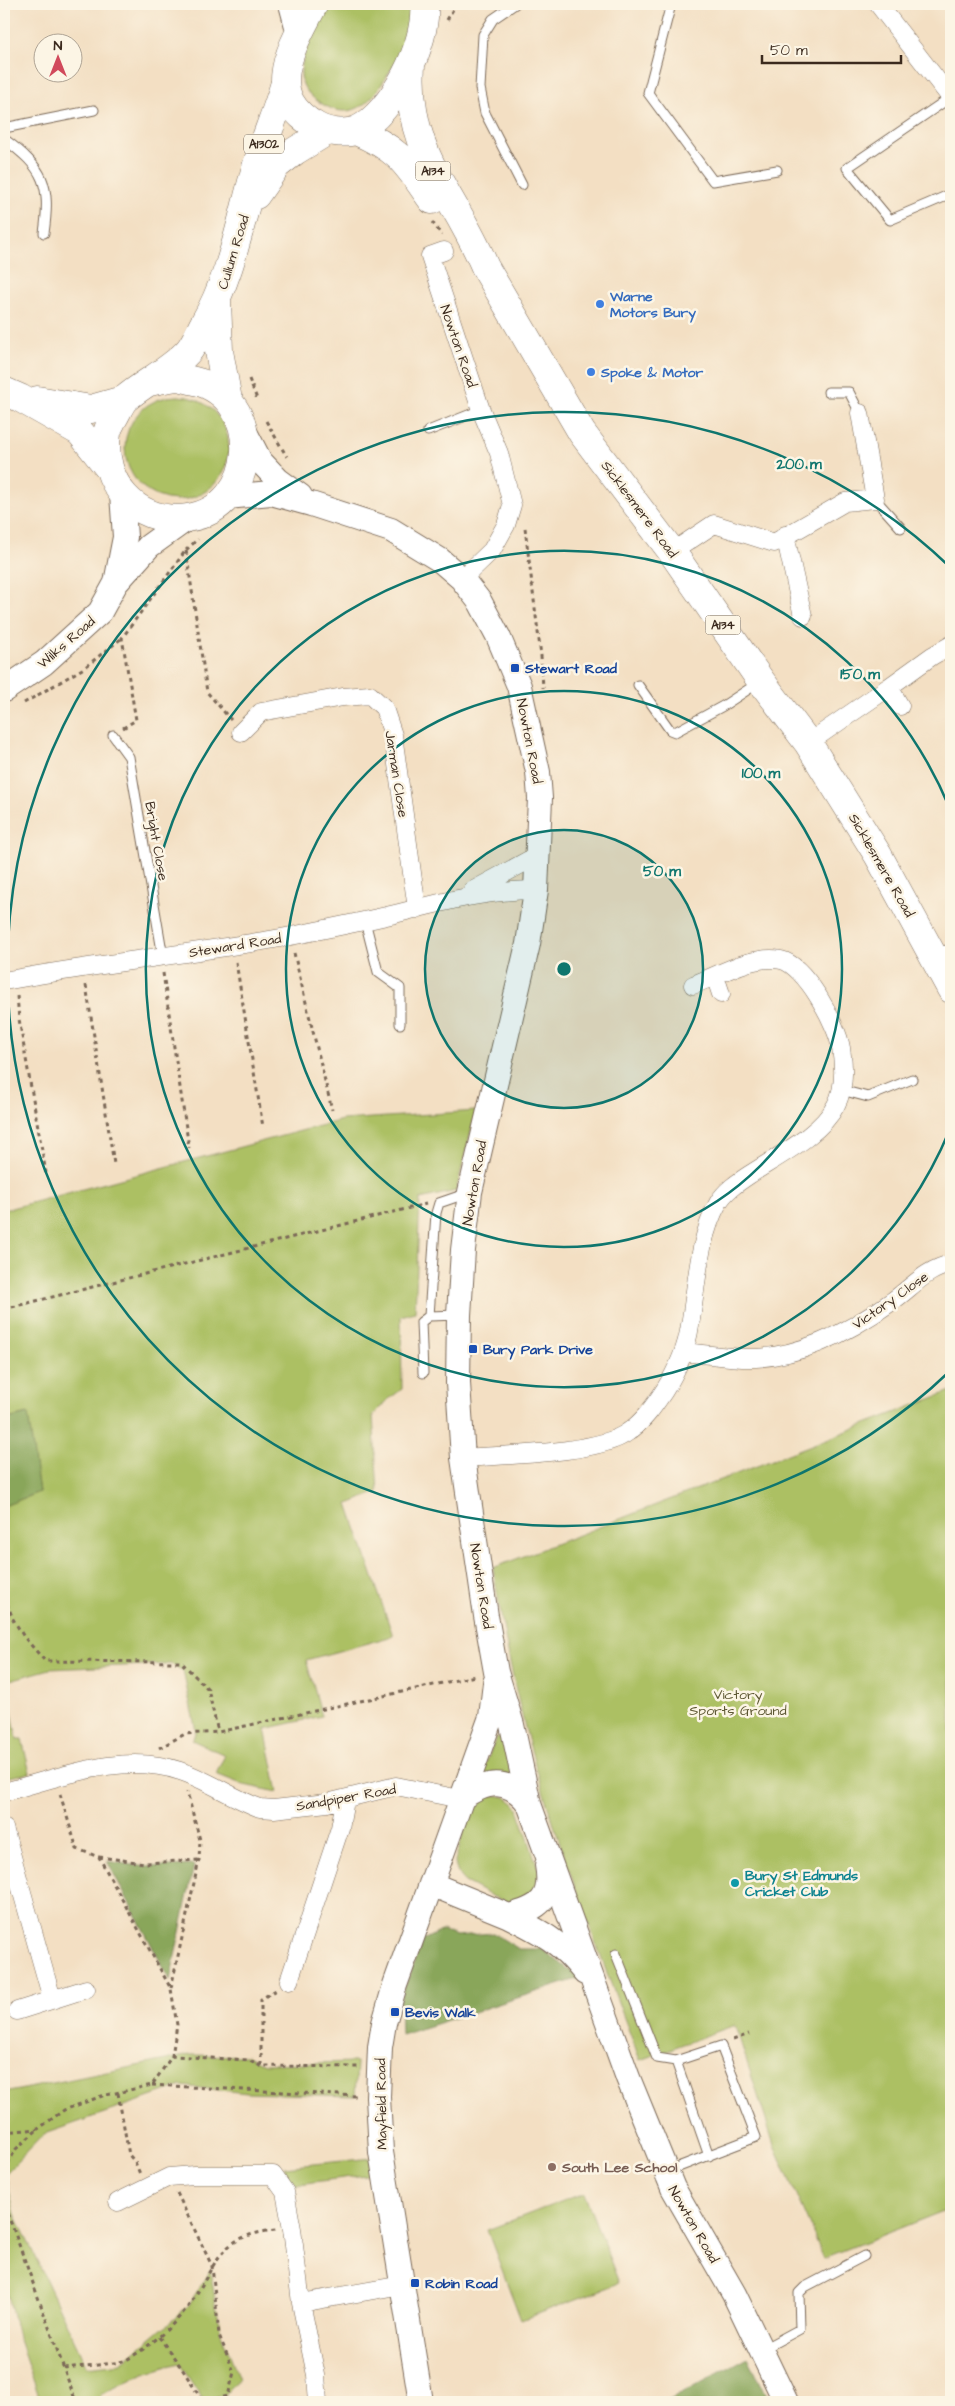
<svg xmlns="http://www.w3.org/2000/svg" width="955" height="2406" font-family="'Architects Daughter',sans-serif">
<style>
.green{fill:#acc064;stroke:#747541}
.forest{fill:#89a65a;stroke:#62683c}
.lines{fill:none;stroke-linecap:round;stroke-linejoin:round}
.lane-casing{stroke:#7b6958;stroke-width:11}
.street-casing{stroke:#7b6958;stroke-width:19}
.secondary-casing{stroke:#7b6958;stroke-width:26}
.primary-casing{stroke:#7b6958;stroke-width:29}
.highway-casing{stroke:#7b6958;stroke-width:29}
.path{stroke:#7b6958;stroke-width:3;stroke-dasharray:4 4;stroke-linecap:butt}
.lane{stroke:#fff;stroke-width:9}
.street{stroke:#fff;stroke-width:18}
.secondary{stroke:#fff;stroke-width:24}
.primary{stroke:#fff;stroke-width:28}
.highway{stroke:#fff;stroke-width:28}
.ring{fill:none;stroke:#0f766e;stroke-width:2.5}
.shop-dot{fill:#3f7fe0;stroke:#fcf5e5;stroke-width:2}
.transit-dot{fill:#1a4fb4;stroke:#fcf5e5;stroke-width:2}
.culture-dot{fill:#0f9aa8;stroke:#fcf5e5;stroke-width:2}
.education-dot{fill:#8d6e63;stroke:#fcf5e5;stroke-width:2}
.labels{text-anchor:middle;stroke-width:5;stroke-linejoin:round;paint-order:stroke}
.shield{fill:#fcf5e5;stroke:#75675a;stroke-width:1}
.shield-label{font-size:12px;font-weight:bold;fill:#3b2a1e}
.street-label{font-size:14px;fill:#3b2a1e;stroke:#fcf5e5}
.shop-label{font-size:14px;font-weight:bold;fill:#366cbe;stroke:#fcf5e5;text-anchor:start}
.transit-label{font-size:14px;font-weight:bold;fill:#164399;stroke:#fcf5e5;text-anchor:start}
.park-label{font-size:14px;fill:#5d5733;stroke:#fcf5e5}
.culture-label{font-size:14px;font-weight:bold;fill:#0d838f;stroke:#fcf5e5;text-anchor:start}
.education-label{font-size:14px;font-weight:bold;fill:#785e54;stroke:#fcf5e5;text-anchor:start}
.centre{fill:#0f766e;stroke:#fcf5e5;stroke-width:2.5}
.ring-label{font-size:15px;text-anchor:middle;font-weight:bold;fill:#0f766e;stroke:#fcf5e5;stroke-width:5;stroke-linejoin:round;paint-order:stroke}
</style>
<rect width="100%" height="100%" fill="#fcf5e5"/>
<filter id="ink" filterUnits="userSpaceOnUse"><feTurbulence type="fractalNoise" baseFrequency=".02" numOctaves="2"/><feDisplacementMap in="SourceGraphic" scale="10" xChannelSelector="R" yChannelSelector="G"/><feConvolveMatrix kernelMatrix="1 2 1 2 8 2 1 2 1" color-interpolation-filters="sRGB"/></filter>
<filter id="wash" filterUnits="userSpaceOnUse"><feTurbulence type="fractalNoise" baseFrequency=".0096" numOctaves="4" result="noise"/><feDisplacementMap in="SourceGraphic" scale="20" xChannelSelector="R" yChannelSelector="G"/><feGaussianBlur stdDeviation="1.12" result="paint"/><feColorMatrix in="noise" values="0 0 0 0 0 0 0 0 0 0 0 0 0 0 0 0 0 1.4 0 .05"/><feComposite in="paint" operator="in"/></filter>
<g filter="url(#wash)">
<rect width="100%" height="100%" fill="#f3dfc3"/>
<path class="green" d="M327,4h88c-4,14 -6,31 -11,44 -3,8 -9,16 -14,23 -17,29 -36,54 -71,31 -11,-7 -19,-17 -18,-31 2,-23 16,-46 26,-67z
M125 448a52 52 0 1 1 104 0a52 52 0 1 1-104 0Z
M476,1111l-20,80 -36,8 -5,113 -14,4 1,73 -17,13 -12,14 5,76 -30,12 45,132 -87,24 16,56 -57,13 13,63 -34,-7 -28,-11 9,-19 -33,-15 4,-9 -13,-60 -12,-7 -121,5 -44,12 11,58h5l8,34 -26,5v-19l2,-1 -2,-8v-244l35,-14 -12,-78 -23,6v-210l338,-90z
M951,1391v817l-127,50 -50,-113 -39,-120 -95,35c-37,-98 -76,-196 -105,-296 -19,-64 -31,-130 -42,-196z
M496,1738h8l10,40h-34z
M494,1795l12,2 9,7 3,5 21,62 -4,20c-24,23 -44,3 -70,-9 -7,-6 -9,-12 -10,-21 9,-27 10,-55 39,-66z
M190,2055l57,1 17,8 93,-2 -2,34 -108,-3 -65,-7 -138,48 -39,40 10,40 72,153 34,-4 66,-55 23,-38 11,63 18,46 -14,15 -21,7 -25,-38 -35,10 -44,22 3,7h-62l-23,-65 -14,-58v-186z
M372,2158l1,16 -82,11 -7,-18z
M584,2193l35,90 -98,37 -34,-90z"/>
<path class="forest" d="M28,1414l11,78 -35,14v-86z
M107,1861l39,6 48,-2 -24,115z
M443,1930l13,6 37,-3 26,16h23l38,29 -179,57 -1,-36 23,-59z
M748,2357l21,45h-103z"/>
</g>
<g filter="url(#ink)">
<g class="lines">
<defs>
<path id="lane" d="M515,4l-22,15 -10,16 -3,53 5,25 37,72
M671,4l-23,89 65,88 64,-11
M951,97l-104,71 43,52 61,-26
M4,128l90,-18
M4,139c40,29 47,45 40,94
M828,392h21l11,21
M428,431l53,-21
M875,499l26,29
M638,685l32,45 5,2 48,-26 35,-23
M113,735l16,22 34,200
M365,921l13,51 22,16v36
M934,953l17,-4
M841,1090l27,7 44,-18
M429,1316l7,-103 3,-10 29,-10
M423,1373l-2,-51 8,-6 30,-1
M616,1954l41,104 19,3
M668,2171l88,-34 -35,-91 -45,15 33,95
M763,2349l37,-20 -1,-36 6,-6 59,-31"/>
<path id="street" d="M878,4l73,94
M444,251l-14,5 51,154 18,43 13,52 -6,20 -14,25 -30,29
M785,535l18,81
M672,552l42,-28 60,19 71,-41 30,-3 -15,-86
M889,687l43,-31 19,-11
M241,732l20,-20 82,-15 27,-2 14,13 9,27 24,174
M808,743l81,-56 11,19
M472,891l66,-36
M715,976l6,18
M4,981c95,-18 192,-27 287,-45 35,-7 70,-14 104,-22 47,-12 92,-24 141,-24
M684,1352c23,2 48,7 72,6 49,-3 96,-28 135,-56 22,-15 33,-32 60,-38
M463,1458c39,-3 136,-4 165,-26 15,-10 26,-26 36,-41 12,-19 23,-43 26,-66 7,-39 8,-86 28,-122 7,-12 19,-20 31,-28 27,-18 72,-40 87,-70 9,-17 8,-39 5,-57 -4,-24 -36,-83 -60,-88 -28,-6 -62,15 -88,25
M4,1792c55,-14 119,-41 176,-21 28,9 52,27 80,37l14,1 53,-6 69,-17 64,13
M4,1828l48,171
M289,1981l51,-153 5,-28
M17,2011l69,-22
M118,2202l51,-25 25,-2h79l12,17 7,37 9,74 15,72 2,27
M301,2303l101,-18"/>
<path id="secondary" d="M291,4l8,30
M245,432l15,29 18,19 22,16
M227,497l44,-4 40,11 80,26 49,30 22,19 18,23 18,34 21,50 19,86 2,26 -4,92 -8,54 -58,248 -7,58 -4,65 -1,68 5,75 23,158 10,56 16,53 17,79 99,274 45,110 61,106 52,108
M116,583l9,-46 -3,-43
M4,690l40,-27 56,-51 16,-29 33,-37 39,-28
M460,1799c26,-18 48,-23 69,5
M431,1884l78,32c31,-8 44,-17 38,-51
M509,1916c34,17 52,26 76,57
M421,2402l-40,-250 -3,-55 2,-50 4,-24 11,-38 96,-268 4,-34"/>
<path id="primary" d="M256,195l21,-30 18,-14 31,-19
M217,301l2,50 9,49
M149,382c9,-2 18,-4 27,-5 6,0 13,3 19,4 71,17 65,127 -8,137 -52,6 -87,-36 -80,-85 1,-5 4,-10 6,-14 4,-6 7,-15 12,-20 18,-16 50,-31 65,-50 5,-7 9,-16 13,-24 27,-46 36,-96 50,-147 8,-31 22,-61 31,-92
M4,391l16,7 60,34 27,34
M37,400l54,9 32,-9"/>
<path id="highway" d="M314,4c-21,42 -54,90 2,122 10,6 29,9 41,4 36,-17 71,-87 67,-126
M411,65c-6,89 43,127 74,202l97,166 90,119 89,129 47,62 70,112 73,134
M356,131c44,19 49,31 76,69"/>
</defs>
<use href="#lane" class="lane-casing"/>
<use href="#street" class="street-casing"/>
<use href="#secondary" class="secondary-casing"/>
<use href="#primary" class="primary-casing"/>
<use href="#highway" class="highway-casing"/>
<path class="path" d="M447,20l9,-16
M432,222l10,13
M249,379l8,20
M266,421l21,36
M525,528l16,128 2,32
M186,550l12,-11
M24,703l60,-35 38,-30
M123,728l13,-8 -14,-82 64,-88 21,142 24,28
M294,953l38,157
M236,962l27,165
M163,973l26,175
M86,985l28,179
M17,996l2,23 27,154
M4,1309l422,-105
M4,1589l1,7
M4,1596l9,23 11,18 21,24 136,1 27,27 10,43
M159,1748l26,-14 33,-2 257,-56
M60,1794l17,55 22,8 72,132 6,36 -5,31
M99,1857l46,6 54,-3
M171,1988l28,-128 1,-20 -13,-48
M733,2040l16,-6
M261,2066v-67l15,-9
M152,2085l205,11
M118,2093l11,62 6,7 5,12
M4,2132l34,-3 26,-19 38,-14 50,-11 20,-29 75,4 14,6 98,1
M177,2193l35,73 7,69 15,37 -6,24 -24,6
M4,2206l9,22 63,174
M7,2211l-2,-42 11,-20 21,-19
M159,2337l22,30 22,35
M64,2368c14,-2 54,-3 64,-9 22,-13 43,-31 58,-50 32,-41 27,-73 90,-79"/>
<use href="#lane" class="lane"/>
<use href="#street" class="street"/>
<use href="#secondary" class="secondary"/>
<use href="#primary" class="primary"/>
<use href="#highway" class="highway"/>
</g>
</g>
<circle cx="564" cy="969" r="139" fill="#0f766e" fill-opacity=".12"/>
<g class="ring">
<circle cx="564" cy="969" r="139"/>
<circle cx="564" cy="969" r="278"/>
<path d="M950 1129A418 418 0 1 1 950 809"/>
<path d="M951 1370A557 557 0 1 1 951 568"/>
</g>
<g class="shop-dot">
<circle cx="600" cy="304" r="5"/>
<circle cx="591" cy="372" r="5"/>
</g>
<g class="transit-dot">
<rect x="510" y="663" width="10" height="10" rx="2.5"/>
<rect x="468" y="1344" width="10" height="10" rx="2.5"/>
<rect x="390" y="2007" width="10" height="10" rx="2.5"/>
<rect x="410" y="2278" width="10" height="10" rx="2.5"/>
</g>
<circle class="culture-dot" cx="735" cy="1883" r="5"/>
<circle class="education-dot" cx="552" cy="2167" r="5"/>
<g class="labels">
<g class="shield">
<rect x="244" y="134.5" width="40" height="19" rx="4"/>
<rect x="415.5" y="161.5" width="35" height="19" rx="4"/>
<rect x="705.5" y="615.5" width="35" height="19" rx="4"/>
</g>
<g class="shield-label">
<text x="264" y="148">A1302</text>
<text x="433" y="175">A134</text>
<text x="723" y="629">A134</text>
</g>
<g class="street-label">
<text transform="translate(233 252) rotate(-73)" y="5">Cullum Road</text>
<text transform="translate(459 346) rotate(71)" y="5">Nowton Road</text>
<text transform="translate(640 509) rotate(53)" y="5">Sicklesmere Road</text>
<text transform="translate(66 642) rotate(-41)" y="5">Wilks Road</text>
<text transform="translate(530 741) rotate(79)" y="5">Nowton Road</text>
<text transform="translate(397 774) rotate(81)" y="5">Jarman Close</text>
<text transform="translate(157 841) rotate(80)" y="5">Bright Close</text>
<text transform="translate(882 865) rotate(60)" y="5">Sicklesmere Road</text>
<text transform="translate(235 945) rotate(-9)" y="5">Steward Road</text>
<text transform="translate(474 1183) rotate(-80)" y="5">Nowton Road</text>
<text transform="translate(890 1300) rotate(-35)" y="5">Victory Close</text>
<text transform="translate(482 1586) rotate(81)" y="5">Nowton Road</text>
<text transform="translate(346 1797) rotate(-10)" y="5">Sandpiper Road</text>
<text transform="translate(381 2104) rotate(-91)" y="5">Mayfield Road</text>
<text transform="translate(694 2224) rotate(60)" y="5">Nowton Road</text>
</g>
<g class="shop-label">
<text x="610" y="301">Warne<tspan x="610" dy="16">Motors Bury</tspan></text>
<text x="601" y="377">Spoke &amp; Motor</text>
</g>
<g class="transit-label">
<text x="525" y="673">Stewart Road</text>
<text x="483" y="1354">Bury Park Drive</text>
<text x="405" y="2017">Bevis Walk</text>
<text x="425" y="2288">Robin Road</text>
</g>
<g class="park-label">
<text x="738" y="1699">Victory<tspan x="738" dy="16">Sports Ground</tspan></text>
</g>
<g class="culture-label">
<text x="745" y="1880">Bury St Edmunds<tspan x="745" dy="16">Cricket Club</tspan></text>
</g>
<g class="education-label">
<text x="562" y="2172">South Lee School</text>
</g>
</g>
<circle cx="564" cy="969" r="8" class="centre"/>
<g class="ring-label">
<text x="799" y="469">200 m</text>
<text x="860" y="679">150 m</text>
<text x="761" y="778">100 m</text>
<text x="662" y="876">50 m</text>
</g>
<rect width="955" height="2406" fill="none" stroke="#fcf5e5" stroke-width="20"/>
<g transform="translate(58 58)"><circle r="24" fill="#fcf5e5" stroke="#afa495"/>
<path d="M0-4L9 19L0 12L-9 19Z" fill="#d1495b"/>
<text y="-8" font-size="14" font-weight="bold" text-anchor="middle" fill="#3b2a1e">N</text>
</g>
<path d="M762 55v8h139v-8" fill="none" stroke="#3b2a1e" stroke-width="2.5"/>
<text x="770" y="55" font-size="15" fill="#3b2a1e" stroke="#fcf5e5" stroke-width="4" paint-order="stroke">50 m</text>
</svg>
